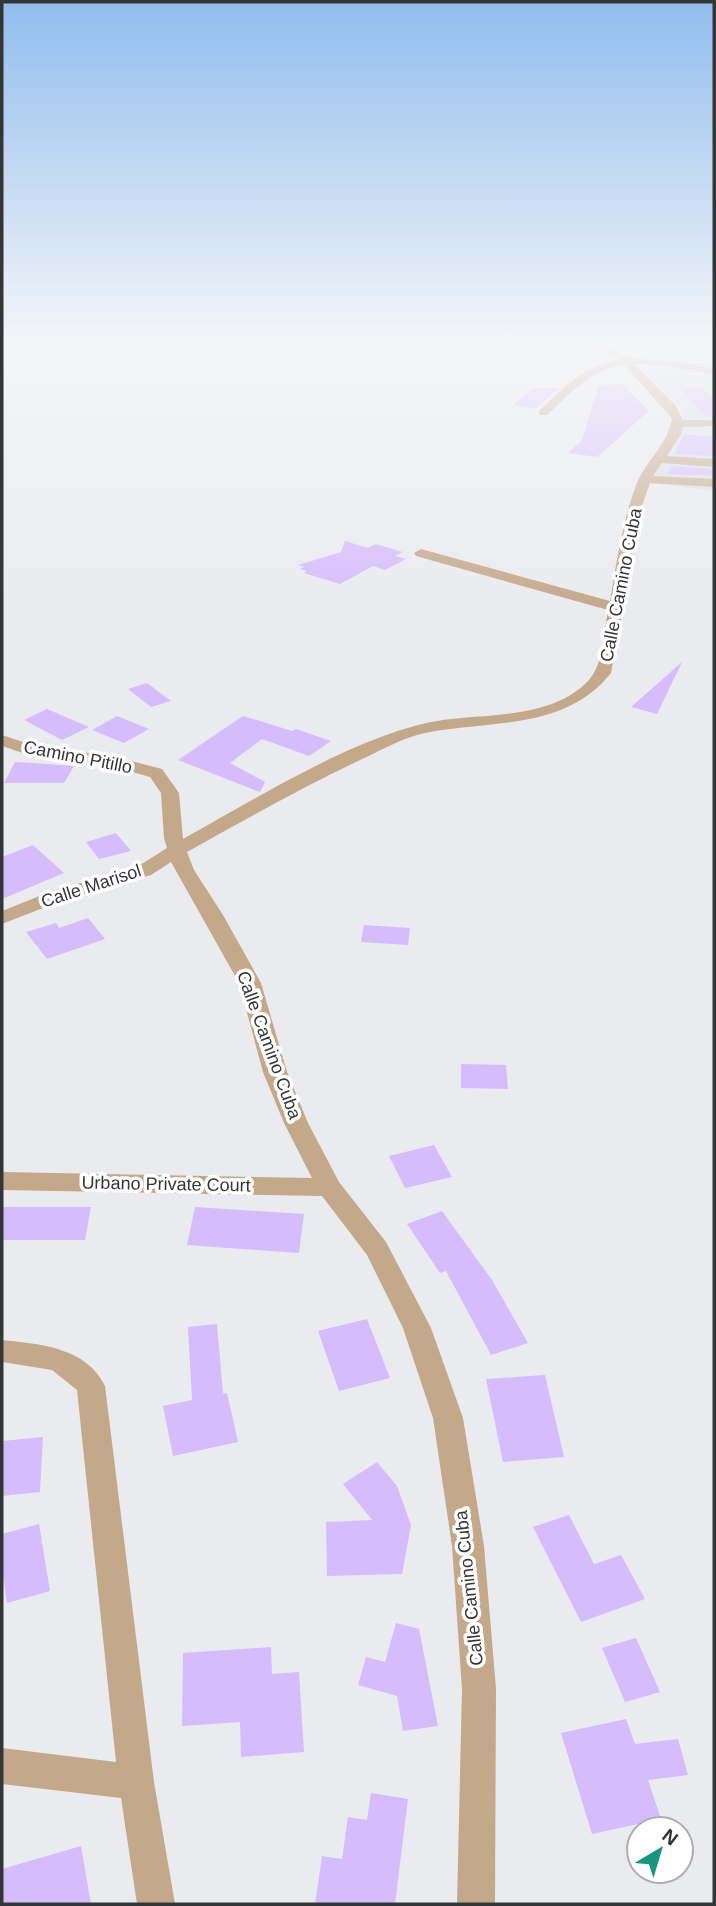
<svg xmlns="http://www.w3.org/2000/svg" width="716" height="1906" font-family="Helvetica,sans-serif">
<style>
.built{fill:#d9dfe8}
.building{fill:#d5bcfc}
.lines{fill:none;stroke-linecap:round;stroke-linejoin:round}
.minor{fill:#c4a88a;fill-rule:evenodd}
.labels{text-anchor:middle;stroke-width:7;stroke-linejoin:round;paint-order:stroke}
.street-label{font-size:18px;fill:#343536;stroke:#fff}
</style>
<rect width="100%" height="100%" fill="#e9ebef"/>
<path class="built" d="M638,360l76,1v130l-66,-8 25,-39 10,-25 -1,-10 -32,-32z"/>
<path class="building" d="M623,384l26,27 -52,46 -29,-4 14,-13 17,-55z
M560,388l-25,21 -22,-4 19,-16z
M702,388l12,11v18h-8l-25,-28z
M684,434l30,3v19l-40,-2z
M669,466l45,3v7l-46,-2 3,-6z
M345,541l23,7 8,-4 27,8 -8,4 11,3 -21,11 -12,-4 -33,18 -36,-11 3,-2 -7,-2 4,-2 -6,-2 43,-13z
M682,662l-25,52 -26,-7z
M147,683l24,18 -20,6 -23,-18z
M47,709l42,18 -27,13 -38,-20z
M117,716l32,13 -25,14 -32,-13z
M243,716l49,15 4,-2 35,12 -22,15 -47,-17 -32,24 35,19 -5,10 -82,-32z
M15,762l18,1 41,3 -10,17h-60z
M116,833l15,18 -32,8 -13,-17z
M33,845l31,28 -62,26v-42z
M88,918l17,21 -58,20 -21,-27 30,-9 3,5z
M364,925l46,3 -2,17 -47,-3z
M461,1064l45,1 2,24 -47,-1z
M434,1145l18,32 -47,11 -16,-32z
M2,1207h89l-6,33h-83z
M195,1207l109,7 -5,39 -112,-8z
M442,1211l50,69 36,63 -37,12 -45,-84 -6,2 -33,-49z
M367,1319l23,59 -51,13 -21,-60z
M217,1324l6,70 4,-1 11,49 -65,14 -10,-50 29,-6 -4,-73z
M545,1375l19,82 -61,5 -17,-83z
M43,1437l-3,55 -38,4v-55z
M377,1462l20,24 14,39 -9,49 -75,2 -1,-54 46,-2 -29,-36z
M569,1515l25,49 27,-9 24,44 -64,23 -48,-95z
M39,1524l11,67 -43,12 -5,-35v-34z
M396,1623l23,6 19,97 -35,5 -6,-35 -39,-11 8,-28 19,5z
M636,1638l24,54 -35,10 -23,-54z
M271,1647l1,27 27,-2 5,80 -63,5 -1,-35 -58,4 1,-73z
M626,1719l9,25 43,-5 10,36 -40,5 13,39 -69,15 -31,-101z
M371,1793l37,6 -13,105h-80l7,-48 20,3 6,-42 19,3z
M81,1846l10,58h-89v-35z"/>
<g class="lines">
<path class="minor" d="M588,343c19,0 31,14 45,15 28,3 54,3 81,11v6l-47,-9 -33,-2 42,42 7,14h31v6l-31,1 -1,6 -15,23 47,3v8l-52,-4 -9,13 61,3v8l-64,-4 -10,28 -29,162c-46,58 -121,47 -186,60 -24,5 -47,19 -69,29 -57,27 -113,59 -169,90l7,18 29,45 38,68 26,89 21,51 31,59 47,60 45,86 32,90 21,128 12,143 -1,215h-38l5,-215 -10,-143 -19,-128 -30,-90 -36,-73 -45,-59 -320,-6v-18l310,6 -28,-55 -21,-51 -24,-89 -68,-121 -20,13 -85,24 -64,25v-13l50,-20 85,-24 30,-19 -3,-10 -3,-45 -11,-16 -35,-10 -89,-13 -24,-8v-11l27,9 87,13 46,12 17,24 4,46c73,-40 178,-107 260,-119 45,-6 106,-2 142,-36 19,-17 19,-50 23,-74l-192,-54 -2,-3 7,-4 189,52c7,-40 12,-80 27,-118 10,-24 31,-38 35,-65l-48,-53c-33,4 -54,29 -77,50h-8v-4c24,-23 46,-46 81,-52z
M2,1340c38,4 84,7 103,46l49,396 21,122h-38l-16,-106 -119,-14v-36l114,14 -39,-372 -25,-20 -50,-8z"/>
</g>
<linearGradient id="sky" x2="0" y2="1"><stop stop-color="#90bdee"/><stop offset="0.56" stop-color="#f5f6f8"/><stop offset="1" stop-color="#f5f6f8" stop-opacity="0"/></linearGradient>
<rect width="716" height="610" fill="url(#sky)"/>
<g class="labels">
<g class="street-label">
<text transform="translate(621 585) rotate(-79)" y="6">Calle Camino Cuba</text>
<text transform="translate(78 757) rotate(11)" y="6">Camino Pitillo</text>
<text transform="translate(91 886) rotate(-18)" y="6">Calle Marisol</text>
<text transform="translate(269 1045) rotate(70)" y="6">Calle Camino Cuba</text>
<text transform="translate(166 1184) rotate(1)" y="6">Urbano Private Court</text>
<text transform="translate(469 1588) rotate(-96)" y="6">Calle Camino Cuba</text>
</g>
</g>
<rect width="716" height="1906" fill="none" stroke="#343536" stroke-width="7"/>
<g transform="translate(660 1850) rotate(38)"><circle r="33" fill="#ffffff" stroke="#aeaeaf" stroke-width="2"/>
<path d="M0-5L12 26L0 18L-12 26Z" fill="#18957c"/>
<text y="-10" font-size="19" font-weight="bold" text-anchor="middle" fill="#343536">N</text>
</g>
</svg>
